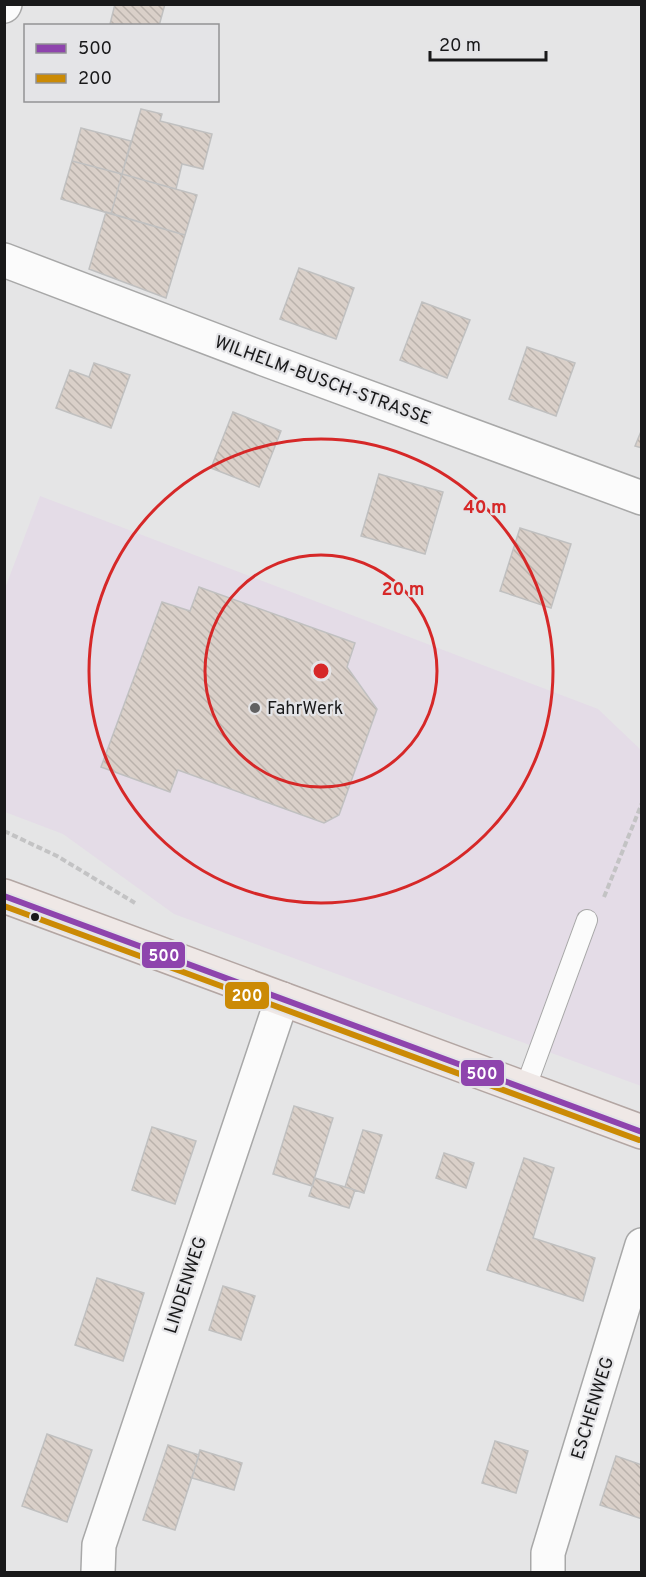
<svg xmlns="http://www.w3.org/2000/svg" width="646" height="1577" font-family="Overpass,sans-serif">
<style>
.commercial{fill:#e4dce7}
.building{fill:url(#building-back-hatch);stroke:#c0c0c0;stroke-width:1.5}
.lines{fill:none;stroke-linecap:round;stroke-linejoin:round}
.lane-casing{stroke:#a8a8a8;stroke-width:22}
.street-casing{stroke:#a8a8a8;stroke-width:36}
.primary-casing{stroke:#b3a6a3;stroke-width:36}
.path{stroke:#c3c3c4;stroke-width:4;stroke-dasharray:6 3;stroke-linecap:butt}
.lane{stroke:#fbfbfb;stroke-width:20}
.street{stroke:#fbfbfb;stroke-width:33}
.primary{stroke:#efe8e6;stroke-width:33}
.bus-1-casing{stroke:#e4e4e7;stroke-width:10}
.bus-2-casing{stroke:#e4e4e7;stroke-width:10}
.bus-1{stroke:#8e44ad;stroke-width:6}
.bus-2{stroke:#cb8a05;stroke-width:6}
.ring{fill:none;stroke:#d62828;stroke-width:3}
.poi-dot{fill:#606061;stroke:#e4e4e7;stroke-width:2}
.bus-dot{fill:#19191a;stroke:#e4e4e7;stroke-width:2}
.labels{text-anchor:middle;stroke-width:4.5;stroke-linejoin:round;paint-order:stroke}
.street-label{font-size:18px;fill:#19191a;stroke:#e4e4e7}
.poi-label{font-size:18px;fill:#19191a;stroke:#e4e4e7;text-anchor:start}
.centre{fill:#d62828;stroke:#e4e4e7;stroke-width:3}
.ring-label{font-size:18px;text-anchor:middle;font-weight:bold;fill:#d62828;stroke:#e4e4e7;stroke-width:4.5;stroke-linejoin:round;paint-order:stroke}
.line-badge{stroke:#e4e4e7;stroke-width:2}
.badge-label{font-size:16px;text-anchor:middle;font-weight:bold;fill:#fff}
</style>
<defs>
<pattern id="building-back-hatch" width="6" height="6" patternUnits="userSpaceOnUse" patternTransform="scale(1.5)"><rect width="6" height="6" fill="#dad0c9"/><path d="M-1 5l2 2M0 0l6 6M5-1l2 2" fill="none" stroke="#bab2ac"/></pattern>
</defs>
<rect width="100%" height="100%" fill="#e5e5e6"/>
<path class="commercial" d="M40,496l558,213 43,41v336l-467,-172 -111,-80 -58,-22 -1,-221z"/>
<path class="building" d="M115,4h50l-6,22 -49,-2z
M141,109l21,5 -2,7 52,13 -9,35 -21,-5 -6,25 -54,-15z
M81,128l50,13 -9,33 -50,-13z
M72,161l50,13 -11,40 -50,-15z
M122,174l75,21 -12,40 -74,-21z
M106,212l79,23 -19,63 -77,-29z
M299,268l55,20 -18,51 -56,-20z
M422,302l48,18 -23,58 -47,-18z
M527,347l48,16 -19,53 -47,-17z
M94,363l36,12 -19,53 -55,-20 14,-38 19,7z
M233,412l48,19 -22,56 -48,-19z
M642,429v19l-7,-2z
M379,474l64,18 -18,62 -64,-18z
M520,528l51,16 -20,64 -51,-17z
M199,587l156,56 -8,24 30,42 -38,106 -15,8 -146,-53 -8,22 -69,-25 61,-165 28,9z
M294,1106l39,12 -21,68 -39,-12z
M152,1127l44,14 -21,63 -43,-14z
M363,1130l19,5 -18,58 -19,-6z
M444,1153l30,10 -8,25 -30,-10z
M524,1158l30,10 -21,70 62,20 -12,43 -96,-31z
M315,1178l40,12 -6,18 -40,-12z
M97,1278l47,15 -21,68 -48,-16z
M223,1286l32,10 -14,44 -32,-10z
M47,1434l45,16 -25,72 -45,-16z
M495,1441l33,10 -12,42 -34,-10z
M168,1445l31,10 -24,75 -32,-10z
M200,1450l42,13 -8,27 -42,-12z
M616,1456l26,9v54l-42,-14z"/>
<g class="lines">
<defs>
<path id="lane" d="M525,1089l62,-169"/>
<path id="street" d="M4,6l1,-2
M4,260l260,99 378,139
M98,1572l1,-27 183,-546
M548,1572v-19l94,-308"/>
<path id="primary" d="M4,896l638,236"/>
</defs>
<use href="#lane" class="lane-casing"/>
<use href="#street" class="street-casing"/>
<use href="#primary" class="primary-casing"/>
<path class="path" d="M4,831l53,25 78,47
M604,897l38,-94"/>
<use href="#lane" class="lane"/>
<use href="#street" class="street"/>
<use href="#primary" class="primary"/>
<defs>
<path id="bus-1" d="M4,896l638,236"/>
<path id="bus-2" d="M4,906l635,234"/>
</defs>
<use href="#bus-1" class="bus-1-casing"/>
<use href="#bus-2" class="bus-2-casing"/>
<use href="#bus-1" class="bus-1"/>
<use href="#bus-2" class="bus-2"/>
</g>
<g class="ring">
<circle cx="321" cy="671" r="116"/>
<circle cx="321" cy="671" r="232"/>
</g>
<circle class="poi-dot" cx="255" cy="708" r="6"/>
<circle class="bus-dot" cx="35" cy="917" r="5"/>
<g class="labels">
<g class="street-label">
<text transform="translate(323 380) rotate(20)" y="6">WILHELM-BUSCH-STRASSE</text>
<text transform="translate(185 1285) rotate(-72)" y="6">LINDENWEG</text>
<text transform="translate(592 1408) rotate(-73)" y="6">ESCHENWEG</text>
</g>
<g class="poi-label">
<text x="267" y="714">FahrWerk</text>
</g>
</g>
<circle cx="321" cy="671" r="9" class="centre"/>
<g class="ring-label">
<text x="485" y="513">40 m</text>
<text x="403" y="595">20 m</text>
</g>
<g class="line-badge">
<rect x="141" y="941" width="45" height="28" rx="6" fill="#8e44ad"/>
<rect x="224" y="981" width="46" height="29" rx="6" fill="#cb8a05"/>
<rect x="460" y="1059" width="45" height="28" rx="6" fill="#8e44ad"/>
</g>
<g class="badge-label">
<text x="164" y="961">500</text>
<text x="247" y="1001">200</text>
<text x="482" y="1079">500</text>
</g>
<rect width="646" height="1577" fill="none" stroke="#19191a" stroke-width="12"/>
<rect x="24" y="24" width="195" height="78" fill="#e4e4e7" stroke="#939395" stroke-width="1.5"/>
<rect x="36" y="44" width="30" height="9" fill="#8e44ad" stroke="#939395" stroke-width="1.5"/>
<text x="78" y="54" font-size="18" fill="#19191a">500</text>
<rect x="36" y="74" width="30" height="9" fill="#cb8a05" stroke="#939395" stroke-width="1.5"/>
<text x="78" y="84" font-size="18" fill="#19191a">200</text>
<path d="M430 51v9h116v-9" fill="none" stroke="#19191a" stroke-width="3"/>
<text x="439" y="51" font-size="18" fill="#19191a" stroke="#e4e4e7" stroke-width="4.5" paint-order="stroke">20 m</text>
</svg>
